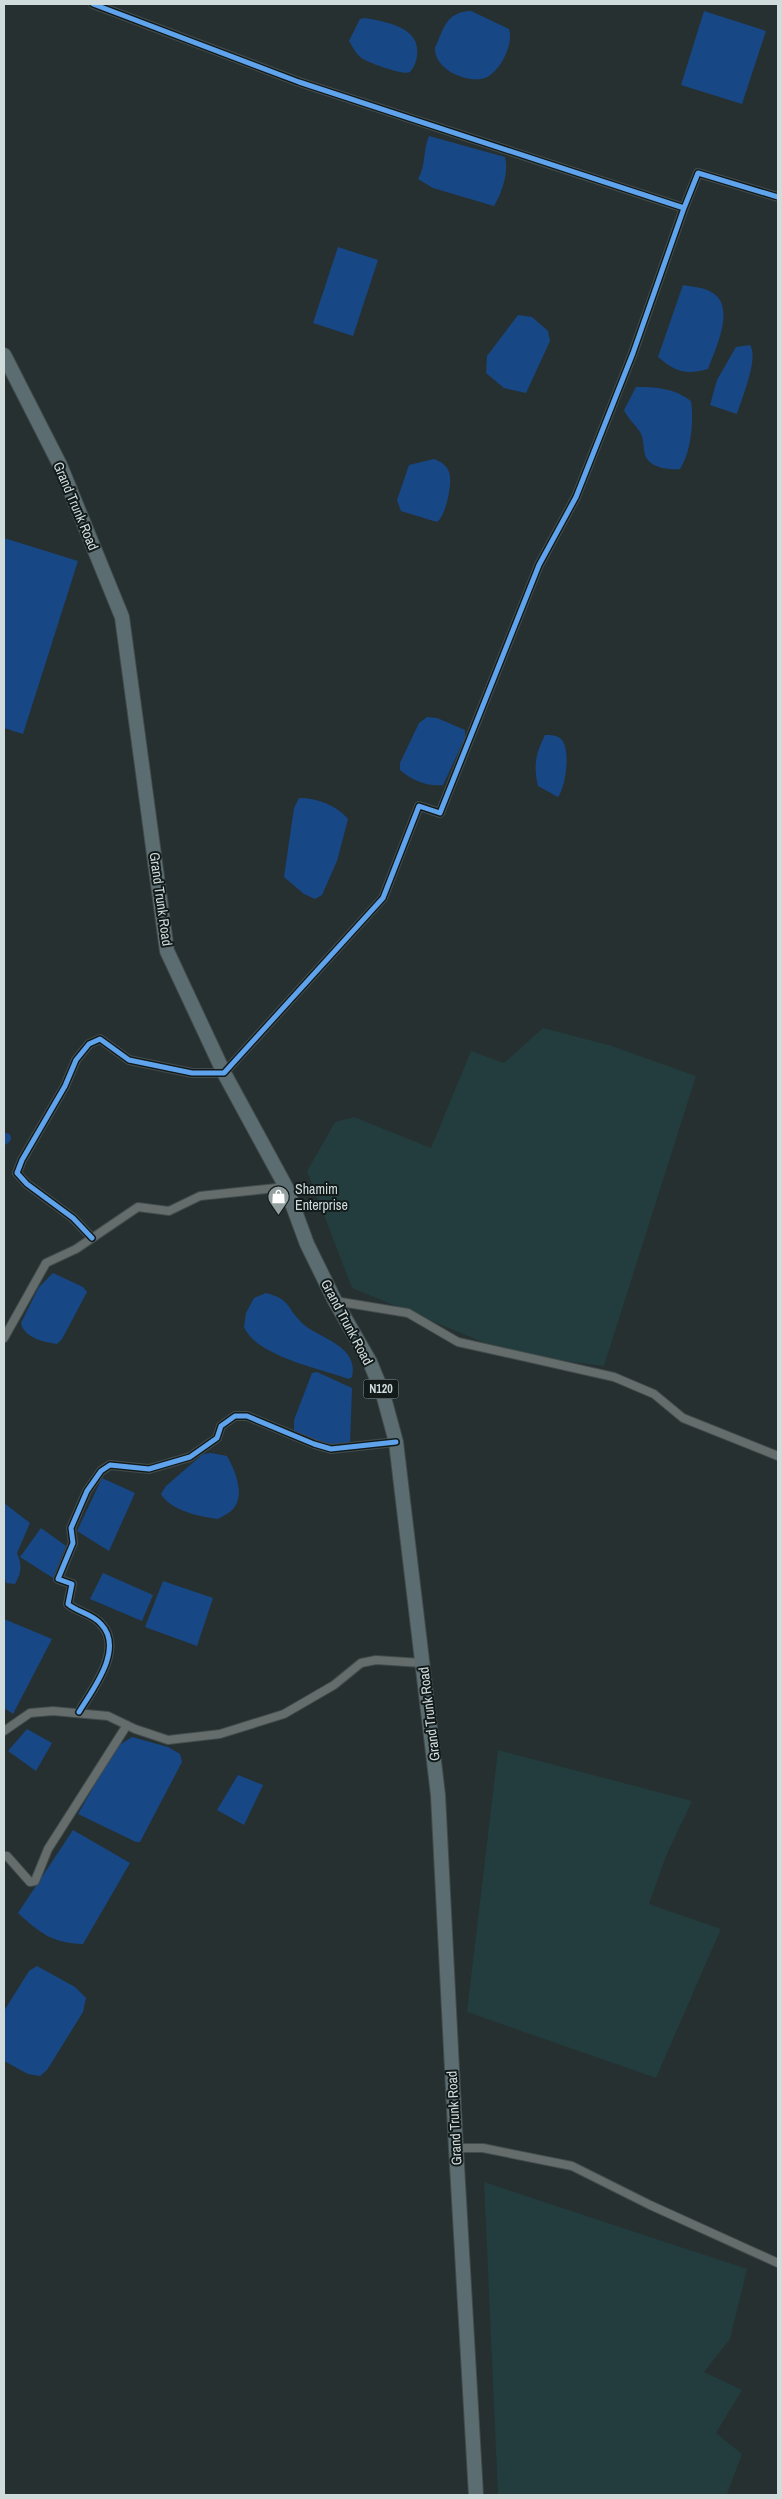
<svg xmlns="http://www.w3.org/2000/svg" width="782" height="2499" font-family="'Archivo Narrow',sans-serif">
<style>
.built{fill:#233c3e}
.water{fill:#184786}
.lines{fill:none;stroke-linecap:round;stroke-linejoin:round}
.canal{stroke:#184786;stroke-width:10}
.street-casing{stroke:#424b4b;stroke-width:10}
.highway-casing{stroke:#424b4b;stroke-width:16}
.street{stroke:#646c6c;stroke-width:8}
.highway{stroke:#5c6d72;stroke-width:14}
.cycleway-casing{stroke:#121a1a;stroke-width:8}
.cycleway{stroke:#60a3ed;stroke-width:5}
.labels{text-anchor:middle;stroke-width:4;stroke-linejoin:round;paint-order:stroke}
.shield{fill:#121a1a;stroke:#97a1a1;stroke-width:1}
.shield-label{font-size:12px;font-weight:bold;fill:#d0dbdb}
.street-label{font-size:14px;fill:#d0dbdb;stroke:#121a1a}
.poi-label{font-size:14px;fill:#d0dbdb;stroke:#121a1a;text-anchor:start}
</style>
<rect width="100%" height="100%" fill="#263030"/>
<path class="built" d="M543,1028l66,17 87,31 -92,290 -54,-7 -60,-14 -138,-57 -45,-117 28,-49 19,-5 77,31 40,-97 33,12z
M498,1750l194,51 -26,55 -17,48 72,25 -65,149 -189,-66z
M484,2182l263,87 -17,70 -26,33 38,18 -26,43 26,21 -15,40 2,1h-231z"/>
<path class="water" d="M471,11l38,18c5,15 -9,43 -24,49 -18,6 -51,-9 -50,-30 9,-20 11,-36 36,-37z
M704,11l62,20 -24,73 -61,-19z
M365,18c21,4 56,9 52,37 0,5 -3,13 -7,17 -6,4 -40,-9 -47,-13 -7,-4 -10,-12 -14,-18l11,-22z
M429,136l76,21c4,15 -3,36 -11,49l-61,-18 -15,-9c8,-13 5,-29 11,-43z
M338,247l40,13 -25,76 -40,-13z
M683,285c9,2 21,2 30,8 23,15 2,57 -5,76 -23,6 -32,3 -50,-12z
M518,315l14,2 16,14 2,10 -24,52 -22,-5 -18,-15 1,-17z
M750,345c9,13 -8,53 -13,69l-27,-9 7,-25 19,-33z
M636,387c20,0 38,1 55,14 3,19 0,52 -11,68 -12,1 -30,-1 -35,-14 -2,-7 -1,-17 -5,-23 -5,-8 -12,-13 -16,-22z
M434,459c7,3 12,5 15,13 4,10 -3,44 -12,50l-36,-11 -4,-11 12,-35z
M4,538l74,23 -55,173 -19,-6z
M427,717l10,1 28,12v8l-22,47c-16,2 -31,-5 -43,-15v-7l19,-40z
M545,735c6,0 12,0 16,4 10,9 5,48 -3,58l-20,-11c-5,-21 -2,-33 7,-51z
M299,798c18,0 37,7 49,21l-11,42 -15,34 -7,4 -11,-5 -20,-17 10,-69z
M53,1273l30,14 4,5 -25,47 -5,5c-13,-2 -33,-6 -36,-21l18,-36z
M266,1293c26,7 20,15 37,31 18,15 56,22 49,53l-3,2c-28,-10 -93,-23 -105,-52l2,-14 8,-15z
M317,1372l35,16 -2,56c-19,1 -41,0 -56,-13v-11l18,-47z
M211,1453l16,3c8,14 18,38 7,52 -4,5 -11,8 -16,11 -18,-2 -48,-9 -57,-25l5,-8 37,-32z
M102,1478l33,15 -26,58 -32,-20z
M4,1503l26,20 -13,30c5,12 5,19 -2,31l-9,-1 -2,-9z
M41,1528l25,18 -13,32 -33,-21z
M103,1573l50,22 -11,26 -52,-22z
M163,1581l50,17 -16,48 -52,-19z
M4,1619l48,20 -39,75 -9,-6z
M27,1729l25,14 -16,28 -28,-20z
M132,1737l36,10 12,7 2,8 -42,80h-4l-58,-28 38,-67z
M238,1775l25,10 -19,40 -27,-15z
M73,1830l57,33 -47,81c-31,-1 -43,-11 -65,-31z
M37,1966l38,21 11,11 -3,14 -36,58 -7,6 -12,-2 -24,-13v-50l25,-40z"/>
<g class="lines">
<path class="canal" d="M4,1140l2,-2"/>
<defs>
<path id="street" d="M93,4l206,78 385,126 14,-35 80,24
M92,1238l-19,-20 -46,-34 -10,-11 5,-13 43,-74 11,-26 13,-16 11,-5 29,21 63,13h32l159,-175 36,-92 21,7 99,-248 37,-68 57,-144 51,-145
M335,1301l73,12 50,29 156,35 40,17 29,24 95,38
M4,1338l42,-75 30,-14 62,-42 31,4 31,-15 86,-9
M79,1712c13,-22 46,-63 22,-88 -8,-10 -24,-12 -33,-20l4,-20 -14,-5 15,-36 -2,-15 16,-37 14,-20 9,-6 39,4 41,-12 27,-19 4,-12 14,-10h12l67,28 17,5 65,-7
M4,1731l26,-18 23,-2 55,5 27,13 33,11 52,-6 64,-20 50,-29 27,-22 15,-3 46,3
M4,1856h3l23,26 5,-1 13,-32 79,-124
M456,2148h27l89,18 78,39 128,58"/>
<path id="highway" d="M4,355l56,110 62,152 45,334 57,122 62,114 21,57 28,57 35,61 13,32 13,48 42,353 18,353 20,347"/>
</defs>
<use href="#street" class="street-casing"/>
<use href="#highway" class="highway-casing"/>
<use href="#street" class="street"/>
<use href="#highway" class="highway"/>
<defs>
<path id="cycleway" d="M93,4l206,78 385,126 14,-35 80,24
M92,1238l-19,-20 -46,-34 -10,-11 5,-13 43,-74 11,-26 13,-16 11,-5 29,21 63,13h32l159,-175 36,-92 21,7 99,-248 37,-68 57,-144 51,-145
M79,1712c13,-22 46,-63 22,-88 -8,-10 -24,-12 -33,-20l4,-20 -14,-5 15,-36 -2,-15 16,-37 14,-20 9,-6 39,4 41,-12 27,-19 4,-12 14,-10h12l67,28 17,5 65,-7"/>
</defs>
<use href="#cycleway" class="cycleway-casing"/>
<use href="#cycleway" class="cycleway"/>
</g>
<defs>
<symbol id="shop-pin" viewBox="-11 -11 22 30"><path d="M0 17L-7.5 6A9.5 9.5 0 1 1 7.5 6Z" fill="#949f9f" stroke="#121a1a"/><path d="M-5-2.5h2.3a2.7 3.5 0 0 1 5.4 0H5L5.5 6h-11ZM-1.5-2.5h3a1.5 2.3 0 0 0-3 0Z" fill="#fff"/></symbol>
</defs>
<g fill-rule="evenodd">
<use href="#shop-pin" x="266" y="1184" width="25" height="34"/>
</g>
<g class="labels">
<rect class="shield" x="363.5" y="1379.5" width="35" height="19" rx="4"/>
<g class="shield-label">
<text x="381" y="1393">N120</text>
</g>
<g class="street-label">
<text transform="translate(76 506) rotate(67)" y="5">Grand Trunk Road</text>
<text transform="translate(161 899) rotate(82)" y="5">Grand Trunk Road</text>
<text transform="translate(347 1322) rotate(62)" y="5">Grand Trunk Road</text>
<text transform="translate(429 1714) rotate(-97)" y="5">Grand Trunk Road</text>
<text transform="translate(454 2118) rotate(-93)" y="5">Grand Trunk Road</text>
</g>
<g class="poi-label">
<text x="295" y="1194">Shamim<tspan x="295" dy="16">Enterprise</tspan></text>
</g>
</g>
<rect width="782" height="2499" fill="none" stroke="#d0dbdb" stroke-width="10"/>
</svg>
